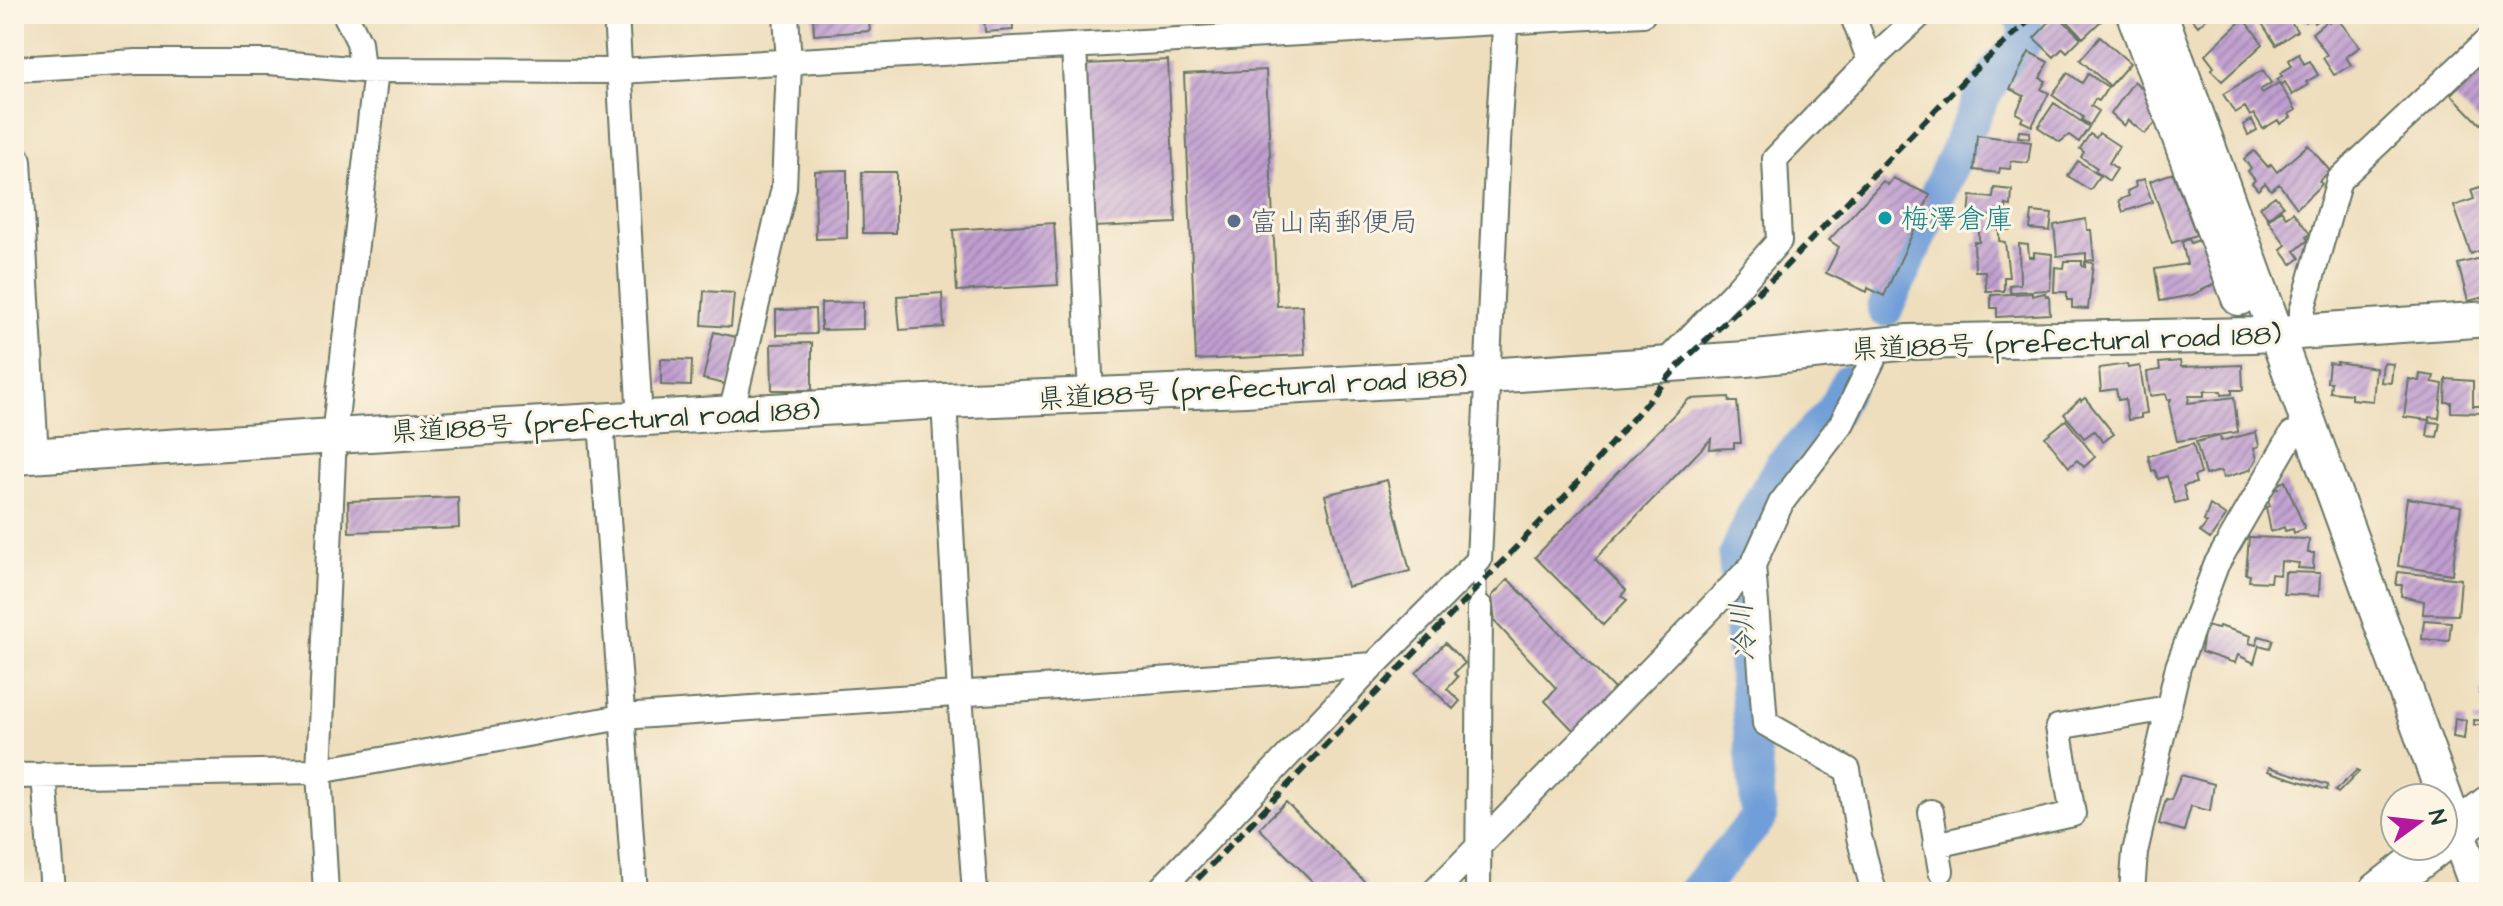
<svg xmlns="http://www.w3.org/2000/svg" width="2503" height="906" font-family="'Architects Daughter','Klee One',sans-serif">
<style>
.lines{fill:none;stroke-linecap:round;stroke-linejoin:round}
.river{stroke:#6f9ed8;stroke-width:36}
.building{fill:url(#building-hatch)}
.lane-casing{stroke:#677564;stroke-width:16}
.street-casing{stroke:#677564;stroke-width:28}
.secondary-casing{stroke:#677564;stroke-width:38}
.primary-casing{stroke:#677564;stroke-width:42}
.lane{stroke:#fff;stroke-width:12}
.street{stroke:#fff;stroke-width:24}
.secondary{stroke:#fff;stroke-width:34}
.primary{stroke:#fff;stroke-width:38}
.rail{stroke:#1f3d34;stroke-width:6;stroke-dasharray:12 6;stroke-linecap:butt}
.culture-dot{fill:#0f9aa8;stroke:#fcf5e5;stroke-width:3}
.service-dot{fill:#5c6f8a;stroke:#fcf5e5;stroke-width:3}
.labels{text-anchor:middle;stroke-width:6;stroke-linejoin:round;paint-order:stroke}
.culture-label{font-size:28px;fill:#0d838f;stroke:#fcf5e5;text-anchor:start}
.service-label{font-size:28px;fill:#4e5e75;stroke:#fcf5e5;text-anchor:start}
.street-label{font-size:28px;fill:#1f3d34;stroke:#fcf5e5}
.water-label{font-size:30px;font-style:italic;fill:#375a65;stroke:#fcf5e5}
</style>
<defs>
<pattern id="building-hatch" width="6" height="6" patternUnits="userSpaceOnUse" patternTransform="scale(2)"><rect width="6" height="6" fill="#c09ed0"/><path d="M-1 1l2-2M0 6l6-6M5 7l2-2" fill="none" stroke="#9b82aa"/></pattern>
</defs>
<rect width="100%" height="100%" fill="#fcf5e5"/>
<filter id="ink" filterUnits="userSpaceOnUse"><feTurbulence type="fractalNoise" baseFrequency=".0125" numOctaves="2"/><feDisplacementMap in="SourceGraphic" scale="16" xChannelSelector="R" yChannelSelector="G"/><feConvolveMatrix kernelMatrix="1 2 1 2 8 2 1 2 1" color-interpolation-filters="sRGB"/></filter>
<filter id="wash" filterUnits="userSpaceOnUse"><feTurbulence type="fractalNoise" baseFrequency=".006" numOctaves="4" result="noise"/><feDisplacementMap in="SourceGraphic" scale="32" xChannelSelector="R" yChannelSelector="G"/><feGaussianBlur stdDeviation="1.8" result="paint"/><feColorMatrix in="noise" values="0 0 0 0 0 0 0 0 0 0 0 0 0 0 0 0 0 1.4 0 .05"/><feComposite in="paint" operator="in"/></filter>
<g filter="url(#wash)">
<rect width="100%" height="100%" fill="#eedebd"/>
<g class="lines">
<path class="river" d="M1885,309l98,-214c6,-9 11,-19 17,-28 18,-23 35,-20 21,-53
M1695,892l64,-74 -23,-261 18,-42 27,-48 52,-55 15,-29"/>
</g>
<g id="blocks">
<path class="building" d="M813,14h55l2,17 -56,4z
M984,14h28l1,16 -28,2z
M2057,14l24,24 -14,14 -4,-4 -9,9 -20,-19z
M2061,14h34l6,7 -18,17z
M2188,14h23l-13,12z
M2256,14h30l11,17 -21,14z
M2300,14h27l-13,9 -2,-5 -7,4z
M2336,17l24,30 -14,10 5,8 -17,10 -11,-17 4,-3 -15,-22 16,-13 1,2z
M2244,18l19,26 -41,37 -11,-11 3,-3 -9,-12z
M2100,37l30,26 -20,23 -30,-26z
M2029,52l19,10 -8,16 6,3 -5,8 8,4 -17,33 -11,-5 2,-4 -7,-4 8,-17 -14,-7z
M2299,54l5,10 6,-3 8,14 -12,7 2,3 -16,10 -7,-13 -4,3 -4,-6 5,-3 -2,-3 12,-7 -3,-6z
M2489,56v60l-9,8 -29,-30z
M1168,60l8,163 -81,4 -9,-163z
M1266,70l11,236 25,-1 3,50 -109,5 -12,-286z
M2263,70l8,13 -11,7 2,3 17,-10 17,27 -7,4 2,3 -11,7 -2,-4 -15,9 -9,-15 -4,2 -5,-9 -10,6 -12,-19z
M2068,73l14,10 6,-9 20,13 -9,14 -4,-2 -4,7 8,5 -9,14 -8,-5 1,-3 -31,-22z
M2134,81l15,14 9,25 -13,14 -17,-14 -4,6 -13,-12z
M2054,103l35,24 -10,15 -10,-7 -9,7 -22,-15z
M2252,120l5,10 -9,5 -5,-10z
M2019,131l11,1 -1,6 -11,-1z
M2099,133l20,13 -10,17 8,6 -8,12 -14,-10 2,-3 -16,-11 3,-5 -4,-3 10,-15 6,4z
M1977,135l54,7 -3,21 -17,-2 -1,8 -10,-1 -1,5 -25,-3z
M2308,145l22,26 -11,10 3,3 -25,24 -18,-24 -8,6 -6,-7 -7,7 -6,-7 3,-3 -7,-9 3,-3 -7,-9 10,-8 14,16 3,-3 6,8z
M2078,161l22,15 -10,14 -22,-14z
M847,170v68l-31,1 -1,-68z
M862,172h34v61h-33z
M2173,173l23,62 -24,8 -22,-62z
M1893,178l37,17 -46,101 -16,-8 -1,4 -41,-19 13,-26 -10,-7 54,-59 5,4z
M2144,179l8,23 -29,10 -4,-12 10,-4 -2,-5 9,-4 -1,-5z
M2483,186l2,5 4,-1v57l-18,7 -17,-48 20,-7 -3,-9z
M1994,188l18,2 -1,16 -5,-1 -1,13 -36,-4 2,-18 22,2z
M2275,196l8,10 -15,12 -8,-11z
M2281,210l5,7 7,-5 17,22 -4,3 2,3 -13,11 5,7 -8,6 -11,-15 5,-4 -18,-25z
M2032,212l20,2 -2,17 -20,-2z
M1995,219v9h3v-9l13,2v9l-12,-1v12l6,1 4,35h-5v14h-18l-1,-20h-10l-1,-29h5v-22z
M2086,219l1,11h4l3,30 -8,1v-8l-29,3 -3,-31z
M1054,223l4,62 -101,6 -4,-61z
M2189,239l2,4 8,-3 4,3 14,40 -25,12 -32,6 -5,-32 32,-5 -5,-22z
M2019,244l9,1 1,12h5v-5l18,2 -2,36 -40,2 -1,-7 11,-1z
M2481,258l8,38 -21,5 -10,-37z
M2065,261h17v5l3,1v-5l8,1 -5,46 -16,-1v-8h-5v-8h-13l1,-25 9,1z
M704,291l30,2 -3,34 -29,-2z
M942,293l2,34 -44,3 -3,-34z
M2032,293v3l13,-3 1,3h3l1,18 -53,3v-9h-6v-13z
M863,302v27l-42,1v-27z
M815,309l1,25 -40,1v-25z
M714,332l26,6 -11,47 -26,-6z
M812,343v47h-40l-1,-46z
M661,359l31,1 -1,26 -30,-1z
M2180,361l1,6 61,-2 1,25h-11v4l-10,1 -1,-4h-17v5h-15l-1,7 46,-6 4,35 -61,9 -8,-36 2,-6 -3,1 -2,-6 -16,2 -3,-24 13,-2 -1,-7z
M2337,362l39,6 -3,33 -22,-2v-5l-21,-2 1,-10h-4l2,-19 8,1z
M2383,363l10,1 -2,19 -10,-1z
M2127,364l1,4 12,-2 7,47 -6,1v4l-13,2 -3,-21 -7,1 -2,-11 -15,2 -2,-23z
M2420,374l14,2 -2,6 11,2 -4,34 -10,-1v3l-25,-3 5,-38 10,2z
M2489,378v20l-8,-4z
M2446,379l27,2v25h10l-1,7 -31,-1v-10h-6z
M1729,397l1,5h7l4,41h-7v5l-24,1 1,-10 -116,120 31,31 -5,6 6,4 -24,25 -68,-68 154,-158z
M2085,398l29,36 -11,8 -9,-11 -10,7 -20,-24 16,-15 1,2z
M2066,420l29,37 -11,10 -7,-7 -8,7 -24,-30z
M2429,422l11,1 -3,14 -10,-1z
M2256,432l3,14 -5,2 3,11 -7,11 -27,8 -2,-7 -16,4 -9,-33 24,-6 1,5z
M2193,444l8,30 -7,2 2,7 -13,3 4,14 -12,3 -8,-27 -9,3 -3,-9 -3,1 -4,-15z
M1387,480l23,91 -63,16 -22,-92z
M2285,481l20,48 -11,4 -1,-4 -8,2 -1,-4 -13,5 -5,-25 4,-1 -4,-13 12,-5 -2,-3z
M458,497l1,31 -110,4 -1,-31z
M2407,498l54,8 -9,68 -54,-8z
M2210,505l16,11 -16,23 -10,-7 7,-9 -3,-2z
M2249,537l60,2 -1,14h6l-1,16 -15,-1 1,-5 -18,-2 -1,14 -9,-1 -1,8 -21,-1 1,-6 -4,-1z
M2285,572l35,1 -1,23 -35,-2z
M2398,572l63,7 -3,36 -35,-1 1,-13 -23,-5 1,-11h-6z
M1508,579l108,112 -42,40 -29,-30 11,-13 -61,-66 -3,-26z
M2424,620l27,2 -2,19 -27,-2z
M2205,626l13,3 1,-3 32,10 -2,7 7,2 3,-9 14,4 -3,8 -11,-3 -5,18 -16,-8 -3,8 -34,-11z
M1445,643l20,20 -11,10 4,4 -11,12 13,12 -7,8 -37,-36z
M2489,683v19l-10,-8z
M2455,718l11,2 -2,19 -11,-2z
M2474,720l15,1v4h-15z
M2269,767l59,18 -1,5 -59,-19z
M2357,770l2,2 -21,21 -3,-2z
M2181,775l33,9 -4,27 -19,-5 -7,25 -25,-7 7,-25 5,1z
M1286,802l81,82 -8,8h-36l-64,-64z"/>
</g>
</g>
<g filter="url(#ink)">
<use href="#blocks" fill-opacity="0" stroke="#677564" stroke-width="2"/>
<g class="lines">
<defs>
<path id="lane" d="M1479,563l1,44"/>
<path id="street" d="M345,14l14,28 3,28
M616,14l24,405
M1852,14l18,47
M1074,46l17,349
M14,69l123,-7h132l93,8 257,1 1024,-57
M2302,331v-20l37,-131 150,-141
M1664,364l71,-73 44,-50 -4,-82 95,-98 51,-47
M944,401l16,294 15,197
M731,414l53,-226 5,-124 -3,-50
M601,422l34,470
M1753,565l12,158 83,47 11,67 15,55
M44,775l9,117
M14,776l305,-5 303,-54 752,-52
M1931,812l10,59
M1936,845l137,-31 -15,-87 110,-19
M326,892l-7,-121 15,-335 42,-366
M1158,892l216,-227 105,-105 20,-438 7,-108
M1434,892l319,-327 28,-62 61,-80 38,-78
M1478,892l2,-285
M2132,892l3,-40 43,-185 38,-102 76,-131"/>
<path id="secondary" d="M2134,14l105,284
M2160,14l319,878
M14,162l17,294
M14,457l320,-21 610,-35 301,-12 242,-13 259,-17 163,-17 344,-7 236,-16"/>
<path id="primary" d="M2443,841l46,-36
M2378,892l59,-46"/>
</defs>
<use href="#lane" class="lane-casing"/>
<use href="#street" class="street-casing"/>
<use href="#secondary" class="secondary-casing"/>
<use href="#primary" class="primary-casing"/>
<use href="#lane" class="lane"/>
<use href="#street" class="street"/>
<use href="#secondary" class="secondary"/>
<use href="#primary" class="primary"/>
<path class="rail" d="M1185,892l386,-402 110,-127 101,-93 182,-190 72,-66"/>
</g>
</g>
<circle class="culture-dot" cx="1885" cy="218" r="8"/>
<circle class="service-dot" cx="1234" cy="221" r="8"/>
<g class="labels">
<g class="culture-label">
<text x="1901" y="228">梅澤倉庫</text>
</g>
<g class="service-label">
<text x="1250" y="231">富山南郵便局</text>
</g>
<g class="street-label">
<text transform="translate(2066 341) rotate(-2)" y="10">県道188号 (prefectural road 188)</text>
<text transform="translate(1252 387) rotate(-3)" y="10">県道188号 (prefectural road 188)</text>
<text transform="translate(605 420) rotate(-3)" y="10">県道188号 (prefectural road 188)</text>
</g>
<g class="water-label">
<text transform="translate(1743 632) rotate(-95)" y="10">冷川</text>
</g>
</g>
<rect width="2503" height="906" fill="none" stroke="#fcf5e5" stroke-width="48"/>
<g transform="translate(2419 822) rotate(75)"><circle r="38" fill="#fcf5e5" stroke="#a4ab9e" stroke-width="2"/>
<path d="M0-6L14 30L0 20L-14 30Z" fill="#b5179e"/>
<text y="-12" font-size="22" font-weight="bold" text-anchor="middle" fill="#1f3d34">N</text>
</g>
</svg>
